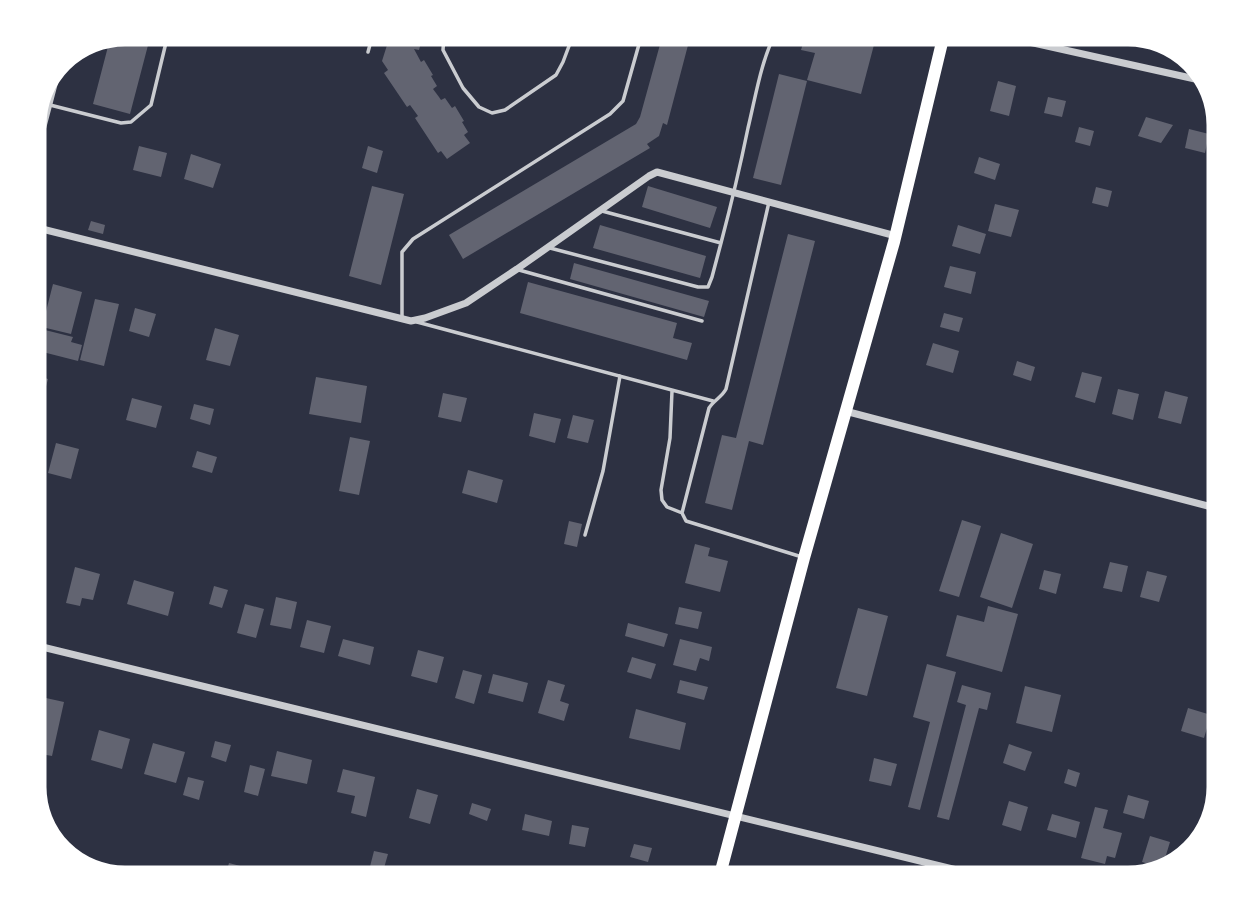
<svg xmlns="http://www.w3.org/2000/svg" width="1253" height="912" font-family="Helvetica,sans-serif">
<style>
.building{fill:#626471}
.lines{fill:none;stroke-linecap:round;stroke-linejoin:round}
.service{stroke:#caccd0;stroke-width:3.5}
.minor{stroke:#caccd0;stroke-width:7}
.primary{stroke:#fff;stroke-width:12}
.rim{fill:none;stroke:#fff;stroke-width:9}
</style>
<rect width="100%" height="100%" fill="#2d3142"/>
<path class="building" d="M125,30h27l-22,84 -37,-10 18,-69z
M386,30h42l-3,10 -3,-1 -3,11 -5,-1 7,13 3,-2 9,15 -2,1 6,10 -4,3 6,8 2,3 4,-2 7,10 3,-2 9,15 -2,1 6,10 -4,3 6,8 -23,16 -6,-8 -3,2 -23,-35 3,-2 -8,-11 -3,2 -23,-34 4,-3 -6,-9 6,-19 -5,-1z
M664,30h28l-25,95 -4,-2 -4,13 -12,8 3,4 -187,111 -14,-24 187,-111 4,-7z
M807,30h25l43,11 -14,53 -54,-14 8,-27 -14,-3z
M779,74l28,7 -26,104 -28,-7z
M998,81l18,5 -7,30 -19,-5z
M1048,97l18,4 -4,16 -18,-4z
M1146,117l27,8 -12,18 -23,-7z
M1079,127l15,4 -4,15 -15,-4z
M1189,129l20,5 -4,19 -20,-5z
M139,146l28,7 -6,24 -28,-7z
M368,146l15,5 -6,22 -15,-5z
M191,154l30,10 -8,24 -29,-9z
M979,157l21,7 -5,16 -21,-7z
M372,186l32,8 -23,91 -32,-9z
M648,186l69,21 -7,21 -68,-21z
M1096,187l16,4 -4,16 -16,-4z
M995,204l24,6 -8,27 -23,-6z
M91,221l14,4 -2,9 -15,-4z
M600,225l106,31 -6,22 -107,-30z
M958,225l28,9 -6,20 -28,-8z
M788,234l27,7 -52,204 -14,-4 -17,69 -27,-7 17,-68 14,3z
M574,263l135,38 -5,16 -134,-38z
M950,266l26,6 -5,22 -27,-7z
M528,282l149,41 -4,15 19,5 -5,17 -167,-47z
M53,284l29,8 -11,42 -29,-7z
M95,299l24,5 -15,62 -24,-6z
M135,308l21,6 -7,23 -20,-6z
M944,313l19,5 -4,14 -19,-5z
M37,328l36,9 -2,5 11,3 -4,16 -47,-12z
M215,328l24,7 -9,31 -24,-6z
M933,343l26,8 -6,22 -27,-8z
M1017,361l18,6 -4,14 -18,-6z
M1082,372l20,5 -7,26 -20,-6z
M33,374l15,5 -7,26 -11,-4v-17z
M316,377l51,9 -6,37 -52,-9z
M1118,389l21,5 -6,26 -21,-6z
M1165,391l23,6 -7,27 -23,-6z
M443,393l24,5 -6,24 -23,-5z
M132,398l30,8 -6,22 -30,-8z
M194,404l20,5 -4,16 -20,-6z
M534,413l27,6 -6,24 -26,-7z
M573,415l21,5 -6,23 -21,-5z
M350,437l20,4 -11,54 -20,-4z
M56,443l23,6 -8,30 -23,-6z
M197,451l20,6 -5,16 -20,-6z
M468,470l35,10 -6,23 -35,-10z
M962,520l19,6 -22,71 -20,-6z
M569,521l13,3 -5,23 -13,-3z
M1001,533l32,11 -21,64 -32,-11z
M695,544l15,4 -2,8 20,5 -8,31 -35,-9z
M1110,562l18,4 -6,26 -19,-4z
M75,567l25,7 -7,26 -11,-2 -2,8 -14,-3z
M1044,570l17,4 -5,20 -17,-5z
M1147,571l20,5 -8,26 -19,-5z
M134,580l40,12 -6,24 -41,-12z
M214,586l14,4 -6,18 -13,-4z
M1217,595l6,1v16l-10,-3z
M276,597l21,5 -6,27 -21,-4z
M245,604l19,5 -8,29 -19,-5z
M988,606l30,8 -16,58 -56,-16 11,-41 27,7z
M679,607l23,5 -4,17 -23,-5z
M858,608l30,8 -21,80 -31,-8z
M307,620l24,6 -7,27 -24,-6z
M628,623l40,11 -4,13 -39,-11z
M343,639l31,8 -4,18 -32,-9z
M680,639l32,8 -3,14 -9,-3 -4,13 -23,-6z
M418,650l26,7 -7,26 -26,-7z
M632,657l24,7 -5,15 -24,-7z
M927,664l29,8 -36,138 -12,-3 22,-85 -17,-5z
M463,670l19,5 -8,29 -19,-6z
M493,674l35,9 -5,19 -35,-9z
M548,680l17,5 -5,16 9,3 -5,17 -26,-8z
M680,680l28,7 -4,13 -27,-7z
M962,685l29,8 -4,17 -8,-2 -30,112 -12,-3 29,-112 -9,-3z
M1025,686l36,9 -9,37 -36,-9z
M37,696l27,6 -12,54 -22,-4v-21z
M1188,708l23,7 -7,23 -23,-7z
M636,709l50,14 -6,27 -51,-12z
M99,730l31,9 -8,30 -31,-9z
M215,741l16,4 -5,17 -15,-5z
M153,743l32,9 -9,31 -32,-9z
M1009,744l23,8 -7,19 -22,-8z
M277,751l35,9 -5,24 -36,-8z
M874,758l23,6 -6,22 -22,-5z
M250,765l15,4 -7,27 -14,-4z
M343,769l32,8 -9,40 -15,-4 4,-17 -18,-4z
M1068,769l12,4 -4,14 -12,-4z
M188,777l16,4 -5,19 -16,-5z
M417,789l21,6 -8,29 -21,-6z
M1128,795l21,6 -5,18 -21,-6z
M1009,801l19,6 -7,24 -19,-6z
M472,803l19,6 -4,12 -18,-7z
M1095,807l13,3 -5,18 19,5 -7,25 -8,-2 -2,8 -24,-6z
M525,814l27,7 -3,15 -27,-6z
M1052,814l28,8 -4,16 -29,-8z
M572,825l17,3 -4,19 -16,-3z
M1150,836l20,6 -8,26 -20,-6z
M634,844l18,4 -4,14 -18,-5z
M374,851l14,3 -8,28h-14z
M229,863l37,10 -3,9h-29l-10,-2z
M481,870l16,4 -2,8h-17z"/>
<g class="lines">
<path class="service" d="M448,30l-4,5 -1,15 20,38 16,19 13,6 13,-3 51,-35 7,-13 12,-32
M568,30l7,1
M368,52l6,-22
M50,105l71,18 10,-1 20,-17 18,-75
M769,202l-43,187c-4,8 -12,11 -17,19l-27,105 4,8 116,36
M602,211l119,32c10,-38 19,-76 27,-115 8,-33 13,-68 29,-98
M550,248l148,39h10l4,-10 9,-34
M519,270l183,51
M402,317v-65l11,-13 197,-125 13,-13 20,-71
M417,322l296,79
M672,391l-2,47 -9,52 1,10 5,7 15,6
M585,535l18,-64 17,-95
M30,664l4,-19"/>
<path class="minor" d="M975,30l238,53
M30,176l32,-122
M30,226l381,95 14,-3 41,-15 51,-34 132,-93 8,-4 239,64
M845,411l378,99
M30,644l976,238"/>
<path class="primary" d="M718,882l86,-324 90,-316 51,-212"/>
</g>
<path d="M0 0H1253V912H0ZM125 42H1128A83 83 0 0 1 1211 125V787A83 83 0 0 1 1128 870H125A83 83 0 0 1 42 787V125A83 83 0 0 1 125 42Z" fill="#fff" fill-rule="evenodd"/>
<path class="rim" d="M125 42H1128A83 83 0 0 1 1211 125V787A83 83 0 0 1 1128 870H125A83 83 0 0 1 42 787V125A83 83 0 0 1 125 42Z"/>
</svg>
